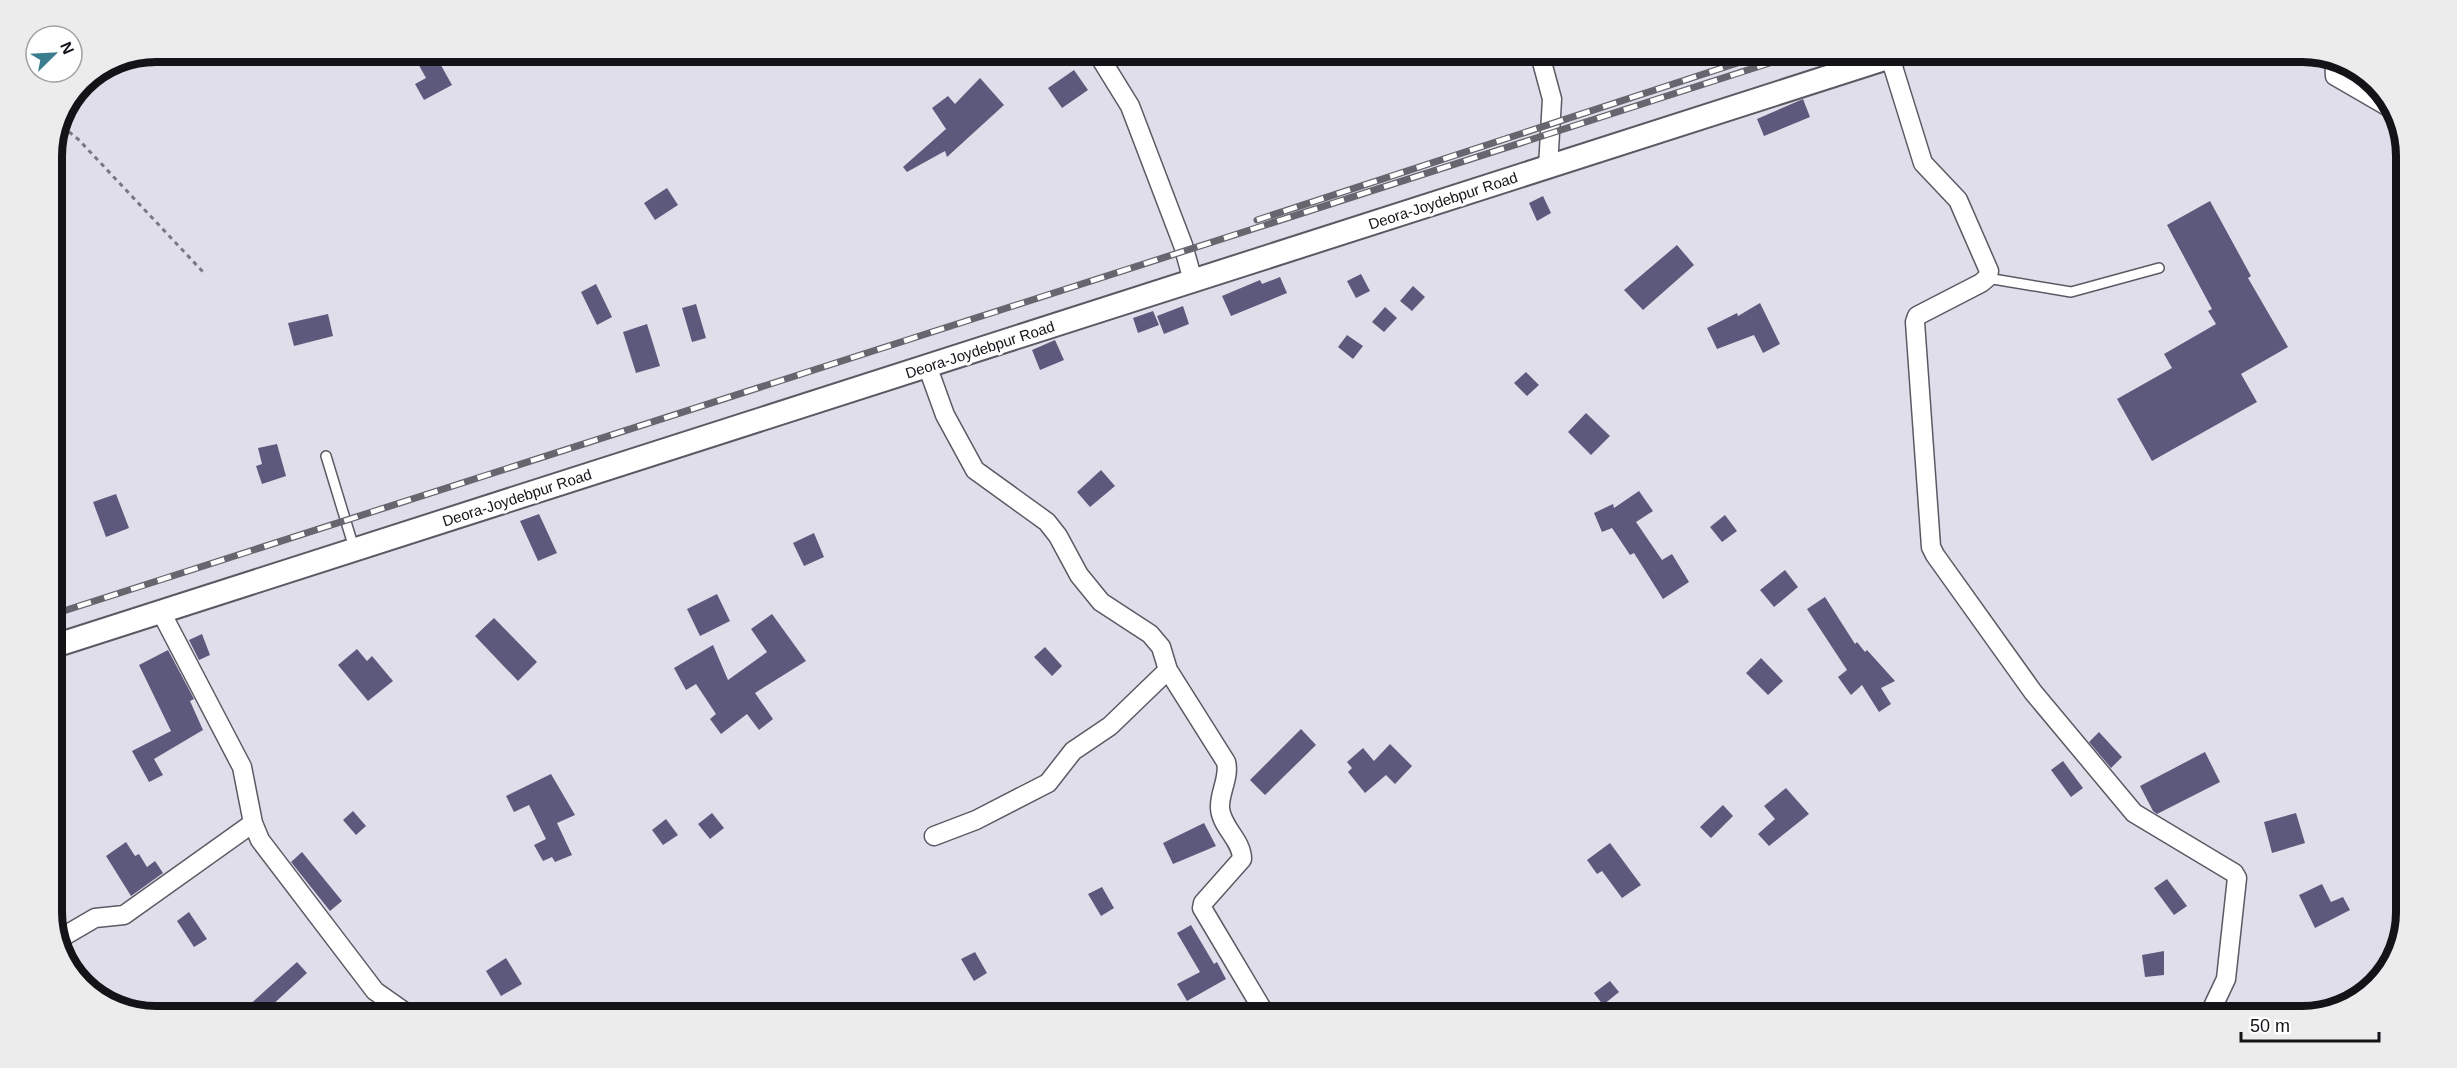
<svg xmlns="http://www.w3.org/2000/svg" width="2457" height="1068" font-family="Helvetica,sans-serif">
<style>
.building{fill:#5d597c}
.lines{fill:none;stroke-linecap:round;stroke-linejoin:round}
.service-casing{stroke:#5c5964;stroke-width:12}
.minor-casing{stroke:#5c5964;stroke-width:21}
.tertiary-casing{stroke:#5c5964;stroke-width:26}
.path{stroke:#797780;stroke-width:3;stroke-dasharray:4.5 4.5;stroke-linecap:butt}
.service{stroke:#fff;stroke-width:9}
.minor{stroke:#fff;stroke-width:18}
.tertiary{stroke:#fff;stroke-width:22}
.rail-casing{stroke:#67656d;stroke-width:7}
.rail{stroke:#fff;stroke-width:4.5;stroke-dasharray:14;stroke-linecap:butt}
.labels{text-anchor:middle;stroke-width:6;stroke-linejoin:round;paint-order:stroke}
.street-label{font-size:15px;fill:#141318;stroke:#fff}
.rim{fill:none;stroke:#141318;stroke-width:8}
</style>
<rect width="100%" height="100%" fill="#e1deeb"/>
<path class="building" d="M411,51h22l19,34 -28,15 -9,-16 11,-6z
M1074,70l14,20 -26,18 -14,-20z
M980,78l24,27 -57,52 -2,-6 -38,21 -4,-5 43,-38 -14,-21 16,-12 7,8z
M1803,99l7,18 -46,19 -7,-17z
M667,188l11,17 -23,15 -11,-17z
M1543,196l8,17 -14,8 -8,-18z
M2210,201l41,75 -3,2 40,69 -47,27 16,28 -105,59 -35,-62 55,-31 -8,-14 52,-30 -8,-13 4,-2 -45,-84z
M1677,245l17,20 -51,45 -19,-20z
M1361,274l9,17 -14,7 -9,-17z
M1280,277l7,16 -56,23 -9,-20 38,-16 2,4z
M596,284l16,33 -15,8 -16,-33z
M1413,286l12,11 -13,14 -12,-10z
M1760,303l20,41 -17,9 -9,-18 -37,14 -10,-21 30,-15 1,3z
M696,304l10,34 -14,4 -10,-34z
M1183,306l6,18 -25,10 -7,-18z
M1385,307l12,11 -13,14 -12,-10z
M1153,311l6,14 -21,8 -5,-15z
M328,314l5,22 -39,10 -6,-23z
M647,324l13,42 -24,7 -13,-41z
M1347,335l16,11 -10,13 -15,-12z
M1055,340l9,20 -24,10 -8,-20z
M1526,372l13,13 -12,11 -13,-13z
M1586,413l24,23 -19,19 -23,-23z
M277,444l9,32 -24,8 -6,-18 6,-2 -4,-16z
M1101,470l14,16 -25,21 -13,-15z
M1639,491l14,20 -17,11 26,38 10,-6 17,28 -26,17 -29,-46 -4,2 -18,-27 -10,4 -8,-19 19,-9 1,4z
M116,494l13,34 -23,9 -13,-35z
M539,514l18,39 -19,8 -18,-40z
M1725,515l12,16 -15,11 -12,-15z
M814,533l10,24 -20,9 -11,-23z
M1785,570l13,17 -24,20 -14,-17z
M717,594l13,27 -30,15 -13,-27z
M1825,597l30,47 2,-2 8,10 2,-2 28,31 -14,7 10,16 -12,8 -17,-27 -11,10 -13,-18 9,-7 -40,-61z
M772,614l34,47 -51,32 18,26 -14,11 -12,-16 -26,20 -11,-15 6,-5 -20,-30 -10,6 -12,-22 39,-23 15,35 39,-28 -16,-23z
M494,618l43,44 -19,19 -43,-45z
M202,634l8,21 -11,5 -10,-20z
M1045,647l17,19 -10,10 -18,-19z
M357,649l10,12 5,-5 21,25 -25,20 -30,-36z
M168,650l26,49 -4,2 13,29 -49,29 9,16 -14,7 -17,-31 39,-20 -32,-66z
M1761,658l22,23 -15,14 -22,-22z
M1301,729l15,16 -51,50 -15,-15z
M2099,732l23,25 -11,11 -22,-26z
M1390,744l22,22 -17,18 -9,-9 -21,18 -17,-21 4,-4 -5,-6 16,-14 11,13z
M2205,752l15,30 -63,32 -4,-3 -13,-25z
M2063,761l20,27 -12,9 -20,-27z
M551,774l24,41 -18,8 15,32 -17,7 -3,-5 -9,4 -9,-16 12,-6 -17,-34 -15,7 -8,-16z
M1786,788l23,26 -40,32 -11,-12 17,-15 -11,-13z
M1723,805l10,11 -22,22 -11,-11z
M353,811l13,15 -10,9 -13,-15z
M712,813l12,15 -14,11 -12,-15z
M2296,813l9,30 -33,10 -8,-31z
M666,819l12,16 -15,10 -11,-15z
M1204,823l12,23 -43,18 -10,-21z
M126,842l9,14 4,-2 8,13 8,-6 8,12 -32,23 -25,-40z
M1610,843l31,42 -19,13 -20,-27 -5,3 -10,-14z
M302,852l40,49 -12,10 -39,-49z
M2167,879l20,27 -13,9 -20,-27z
M2322,884l9,18 12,-5 7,13 -35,18 -16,-33z
M1102,887l12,21 -13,8 -13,-22z
M189,912l18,27 -13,8 -17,-26z
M1191,925l23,39 3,-2 9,17 -39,22 -10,-17 23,-12 -23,-39z
M2164,951v24l-19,2 -3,-22z
M975,952l12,21 -13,8 -13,-22z
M506,958l16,26 -21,12 -15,-25z
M297,962l10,11 -38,35 9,9h-42z
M1610,981l9,11 -16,13 -9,-12z"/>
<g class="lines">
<defs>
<path id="service" d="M1987,278l84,14 88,-24
M326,456l28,92"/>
<path id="minor" d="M1096,51l34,55 53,139 10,36
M1539,51l13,48 -4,68
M1890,57l33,106 35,37 31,71 -2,7 -6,5 -64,33 -2,6 16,225 4,8 98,137 101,121 100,60 3,5 -11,101 -18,38
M2334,57l1,19 57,33
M928,368l17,47 30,55 72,52 11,14 21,39 22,27 49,32 11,13 7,23 58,92c4,15 -7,31 -6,46 1,19 22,32 22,51l-39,44 -1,5 65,109
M161,612l81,155 11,56 7,17 115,151 37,26
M934,836l42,-16 72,-37 25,-32 37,-25 58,-56
M59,939l36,-21 29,-3 129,-92"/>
<path id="tertiary" d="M51,647l1858,-596"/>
</defs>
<use href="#service" class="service-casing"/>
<use href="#minor" class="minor-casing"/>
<use href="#tertiary" class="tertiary-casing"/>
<path class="path" d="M62,126l17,14 126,134"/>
<use href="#service" class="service"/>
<use href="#minor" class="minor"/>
<use href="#tertiary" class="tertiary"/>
<defs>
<path id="rail" d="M1257,220l517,-169
M51,615l1756,-564"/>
</defs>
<use href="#rail" class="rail-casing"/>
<use href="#rail" class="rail"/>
</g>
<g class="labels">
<g class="street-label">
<text transform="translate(1443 201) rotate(-18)" y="5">Deora-Joydebpur Road</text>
<text transform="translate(980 350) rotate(-18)" y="5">Deora-Joydebpur Road</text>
<text transform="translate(517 498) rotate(-18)" y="5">Deora-Joydebpur Road</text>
</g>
</g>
<path d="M0 0H2457V1068H0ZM156 62H2302A94 94 0 0 1 2396 156V912A94 94 0 0 1 2302 1006H156A94 94 0 0 1 62 912V156A94 94 0 0 1 156 62Z" fill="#ececed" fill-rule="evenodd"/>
<path class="rim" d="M156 62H2302A94 94 0 0 1 2396 156V912A94 94 0 0 1 2302 1006H156A94 94 0 0 1 62 912V156A94 94 0 0 1 156 62Z"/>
<g transform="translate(54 54) rotate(66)"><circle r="28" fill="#ffffff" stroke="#a1a1a3" stroke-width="1.5"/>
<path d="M0-4.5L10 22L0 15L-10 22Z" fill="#3b7c8e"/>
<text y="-9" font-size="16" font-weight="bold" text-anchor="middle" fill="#141318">N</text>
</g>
<path d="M2241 1032v9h138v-9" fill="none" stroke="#141318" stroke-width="3"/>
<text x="2250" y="1032" font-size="18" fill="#141318" stroke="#ffffff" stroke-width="4.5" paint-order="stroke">50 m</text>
</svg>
